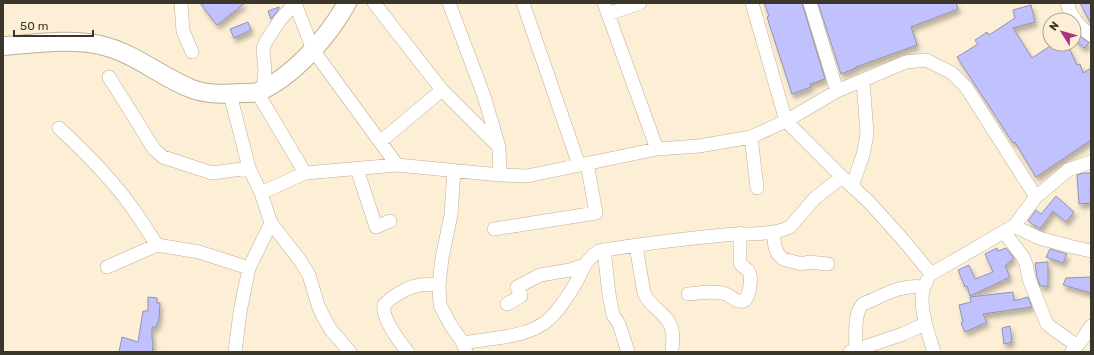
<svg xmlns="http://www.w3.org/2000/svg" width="1094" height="355" font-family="Rubik,sans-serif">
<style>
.building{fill:#c1c1fd;stroke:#9293ac;filter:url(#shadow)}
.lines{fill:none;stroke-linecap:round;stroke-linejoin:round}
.street-casing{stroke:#bdaf97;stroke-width:14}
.secondary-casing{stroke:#bdaf97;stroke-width:20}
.street{stroke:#fff;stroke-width:13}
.secondary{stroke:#fff;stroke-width:18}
</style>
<defs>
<filter id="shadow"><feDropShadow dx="2.5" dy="4.5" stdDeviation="2" flood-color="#0004"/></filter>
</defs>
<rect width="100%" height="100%" fill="#fdefd6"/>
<path class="building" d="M200,3h45l-28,22z
M764,3h38l23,76 -15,5 1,3 -19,7 -25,-77 2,-1z
M818,3h138l2,6 -47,18 6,18 -61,22v1l-15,6z
M1080,3h11v21z
M1031,5l4,17 -22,6 19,30 21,-14h14l10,21 3,-1 3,9 8,-5v72l-55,37 -21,-35 -2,1 -56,-86 21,-13 -3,-4 12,-8 2,3 26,-17 -2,-8z
M279,7v2l-8,10 -3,-8z
M248,22l3,8 -17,8 -4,-9z
M1074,31l15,12 -5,5 -10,-9z
M1084,173h7v14h-1l1,16 -12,1 -2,-29z
M1056,196l18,16 -8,10 -13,-11 -13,18 -12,-8 8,-11 5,4z
M997,248l1,3 8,-3 8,10 -9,8 5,11 -40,19 -3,-10 -2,1 -7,-17 11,-5 6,14 18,-7 -8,-18z
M1050,249l17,5 -4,9 -17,-6z
M1048,262v24h-8l-3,-9 -2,-14z
M1091,277v16l-28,-8 3,-7z
M1013,292l1,9 14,-4 4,10 -49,7 4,8 -22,10 -4,-9 2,-1 -4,-17 12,-3 -1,-5z
M148,297l9,1v5h3l-1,16 -3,8h-4v11l1,6 -1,8h-33l3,-15 16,5 5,-31h5z
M1010,326l2,16 -8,2 -2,-16z"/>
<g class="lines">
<defs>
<path id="street" d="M181,3l2,28 9,21
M295,3l18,47 84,115
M374,3l68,87 57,57
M449,3l35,93 15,51 1,28
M523,3l56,162
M604,3l53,146
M752,3l34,118 56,56 27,25 36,40 26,32 83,-48 22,-29
M810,3l27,88
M1067,3c4,14 12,24 24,32
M608,14l32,-11
M109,77l45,72 9,8 49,16 37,-5
M263,89l2,-18 -2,-22 2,-6 15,-23 15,-17
M257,92l48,81
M230,94l19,74 12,25 10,30 28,36 10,16 9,30 5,11 8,14 19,22
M59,128c27,25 53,51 74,81 9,12 16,24 24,36
M751,137l6,51
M380,142l62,-52
M357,169l19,58 14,-6
M454,170l-3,45 -9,43 -3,27 1,20 10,19 13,19 3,9
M852,186l11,-31 4,-21 -4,-54
M261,193l44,-20 92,-8 103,10 27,1 130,-27 42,-3 52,-9 35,-16 51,-30 69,-29 20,-2 26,13 14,14 70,110 32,-27 23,-8
M1014,226l25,12 34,9 18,4
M494,229l102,-16 -9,-50
M773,232l2,15 3,7 5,5 19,5 7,-2 19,2
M1004,232l19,25 3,7 3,15 18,45 5,4 24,17
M636,246l8,47c6,15 25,21 28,37 2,7 0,15 0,22
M604,250l5,44 4,21 6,9 9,28
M107,267l50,-22 42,7 50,16
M927,281c-12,17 1,52 7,71
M688,294c12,-1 26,-4 38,0 5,2 11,9 17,7 7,-2 9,-24 6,-29 -2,-4 -7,-5 -9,-9v-30
M507,304l14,-8 -4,-9 23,-12 30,-5 15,-5
M463,343c26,-5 65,-5 85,-23 11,-9 19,-23 26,-34 8,-13 11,-27 25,-35 41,-7 83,-12 125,-16 21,-2 47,1 66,-8l25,-29 27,-21
M856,350c0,-12 -3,-37 7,-46 19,-8 38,-20 59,-17
M1072,351l10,-11 9,-14
M235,352l5,-40 9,-44 22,-45
M408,352c-8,-9 -27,-35 -24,-47 8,-9 24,-18 36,-20 6,-1 13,0 19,0
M850,352l53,-18 22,-10"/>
<path id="secondary" d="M3,46c30,-2 68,-8 97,-1 35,8 59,31 92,44 16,6 34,5 51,4 5,0 11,0 15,-1 35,-15 71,-56 89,-89"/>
</defs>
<use href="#street" class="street-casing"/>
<use href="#secondary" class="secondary-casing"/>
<use href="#street" class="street"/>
<use href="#secondary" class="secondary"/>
</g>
<rect width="1094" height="355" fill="none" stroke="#3b362c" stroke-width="8"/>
<g transform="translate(1062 32) rotate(307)"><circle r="19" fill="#fdefd6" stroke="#afa592"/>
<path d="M0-3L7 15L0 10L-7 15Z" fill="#ae3080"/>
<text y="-6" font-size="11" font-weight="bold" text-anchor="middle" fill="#3b362c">N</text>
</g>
<path d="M14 30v6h79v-6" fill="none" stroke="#3b362c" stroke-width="2"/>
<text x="20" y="30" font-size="12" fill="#3b362c" stroke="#fdefd6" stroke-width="3" paint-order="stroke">50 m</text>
</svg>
